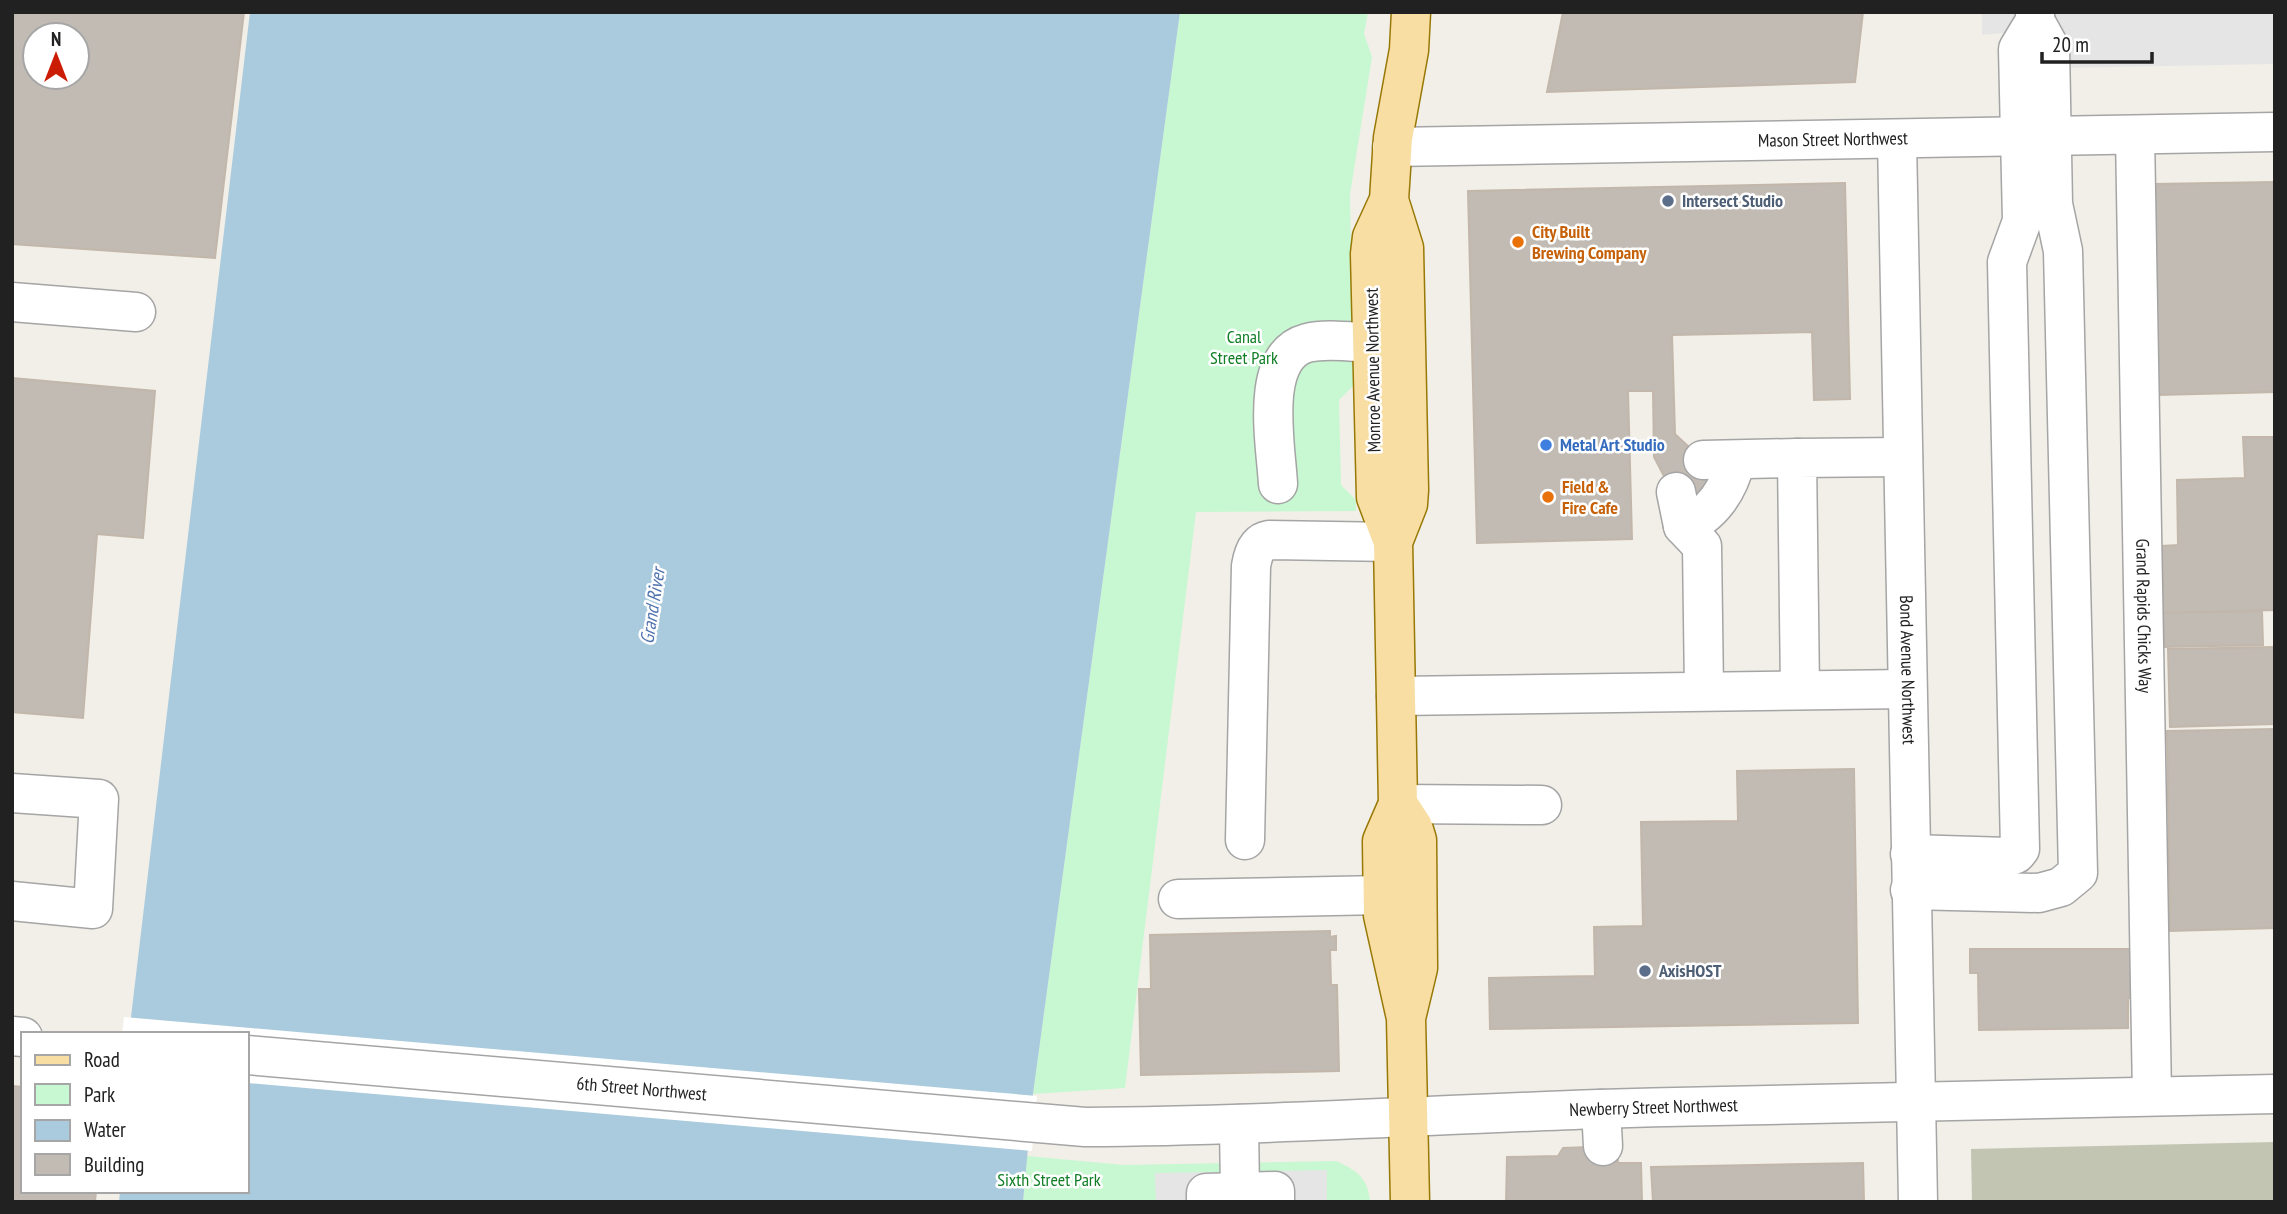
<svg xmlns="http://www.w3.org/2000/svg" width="2287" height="1214" font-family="'PT Sans Narrow',sans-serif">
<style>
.construction{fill:#c3c5b3}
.park{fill:#c7f8d1}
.parking{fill:#e5e5e5}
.water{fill:#aacbdd}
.pier{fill:#fff}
.building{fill:#c1bbb4;stroke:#c2b7aa;stroke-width:2;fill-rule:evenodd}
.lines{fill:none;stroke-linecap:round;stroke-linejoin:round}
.minor-casing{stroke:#a5a5a5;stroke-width:41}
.major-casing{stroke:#987905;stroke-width:41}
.minor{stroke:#fff;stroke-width:38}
.major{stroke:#f9dea4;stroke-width:38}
.service-dot{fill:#5c6f8a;stroke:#fff;stroke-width:2.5}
.food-dot{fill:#e8710a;stroke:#fff;stroke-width:2.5}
.shop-dot{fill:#3f7fe0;stroke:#fff;stroke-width:2.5}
.labels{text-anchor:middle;stroke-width:5;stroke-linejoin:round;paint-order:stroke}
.street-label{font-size:18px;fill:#212121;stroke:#fff}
.service-label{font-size:18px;font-weight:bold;fill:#4e5e75;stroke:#fff;text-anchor:start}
.food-label{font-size:18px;font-weight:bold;fill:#c56008;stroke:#fff;text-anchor:start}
.park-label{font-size:18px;fill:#0f7e25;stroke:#fff}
.shop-label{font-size:18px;font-weight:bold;fill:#366cbe;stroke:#fff;text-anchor:start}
.water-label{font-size:19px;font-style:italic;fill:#4f73ae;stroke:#fff}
</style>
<rect width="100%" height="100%" fill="#f1efe8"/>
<path class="construction" d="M2275,1142v60h-303l-1,-53z"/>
<path class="park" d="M1180,12h188l-4,22 8,23 -22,137 3,192 -14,14 2,85 15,15v11l-160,1 -71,576 -92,6z
M1027,1156l97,9 212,-4c21,10 32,16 34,41h-347z"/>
<path class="parking" d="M1982,12h293v52l-270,5 -1,-36 -22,2z
M1327,1170v32h-171l-1,-29z"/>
<path class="water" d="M250,12h930l-147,1082 -10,108h-904l1,-11h127v-157h-118z"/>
<path class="pier" d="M124,1017l913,79 -5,55 -785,-68v-49h-125z"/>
<path class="building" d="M12,12h232l-29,246 -203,-14zM35,35h42v42h-42z
M1563,12h300l-8,70 -308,10z
M2275,182v210l-117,3 -4,-211z
M1845,183l5,216 -36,1 -2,-68 -140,3 3,99 46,43 -28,30 -26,-25 -13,-25 -1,-66h-25l4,148 -155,4 -9,-352z
M12,378l143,13 -12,147 -46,-4 -14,184 -71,-6z
M2243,437h32v173l-112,3 -1,-67 16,-1 -1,-65 68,-2z
M2262,611l1,34 -99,2 -1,-34z
M2275,647v77l-105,3 -2,-78z
M2275,729v199l-105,3 -3,-200z
M1854,769l4,254 -368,6 -1,-51 106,-2 -1,-49 49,-1 -2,-104 97,-1 -1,-50z
M1330,931v6l6,-1v14h-6l1,35h6l2,86 -198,4 -2,-86h12l-1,-54z
M1970,949h167l1,49h-10v30l-149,2 -1,-57h-8z
M12,1086l11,1v104h73l-1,11h-83z
M1617,1146l1,17h23l1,39h-136l1,-45 51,-1 5,-8z
M1863,1163l1,39h-211l-2,-35z"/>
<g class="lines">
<defs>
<g id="minor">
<path id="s1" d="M2135,135l17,961"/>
<path id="s2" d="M1897,140l21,1062"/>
<path id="s3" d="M1392,147l883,-15"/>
<path d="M12,302l124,10"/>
<path d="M1703,460l94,-2"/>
<path d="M1278,484c-2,-39 -20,-128 29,-141 19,-5 45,-1 65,0"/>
<path d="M1676,492l7,34 19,20 2,145"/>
<path d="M1683,526c29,-10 46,-37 53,-66"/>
<path d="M1800,690l-3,-232 106,-1"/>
<path d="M1396,696l511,-7"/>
<path d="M12,793l87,6 -6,110 -81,-8"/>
<path d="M1398,804l144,1"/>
<path d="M1245,840l6,-274c2,-12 6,-24 18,-26l124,2"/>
<path d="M1910,854l98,3 8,-3 4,-5 -13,-587 15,-41 -4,-172 17,-28v-9"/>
<path d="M1910,890l129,3 22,-6 17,-14 -15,-622 -10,-47 -3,-156 -15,-27"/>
<path d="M1178,899l205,-4"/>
<path d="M12,1036l11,1"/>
<path id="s4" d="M247,1055l838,72c171,-1 343,-12 514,-18 225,-7 450,-11 676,-15"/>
<path d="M1601,1109l2,37"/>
<path d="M1239,1124l1,68"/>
<path d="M1206,1202v-9l69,-2v11"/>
</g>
<path id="major" d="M1389,200l15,48 5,242 -1,14 -15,38
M1398,804l-16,37 1,74 23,103 4,184
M1406,1018l12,-50 -1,-128 -4,-13 -15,-23 -5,-262 -17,-45 -6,-243 2,-17 17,-37 4,-62 16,-88 2,-38"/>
</defs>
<use href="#minor" class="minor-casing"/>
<use href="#major" class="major-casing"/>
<use href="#minor" class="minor"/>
<use href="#major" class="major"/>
</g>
<g class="service-dot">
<circle cx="1668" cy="201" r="7"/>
<circle cx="1645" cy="971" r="7"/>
</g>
<g class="food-dot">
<circle cx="1518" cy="242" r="7"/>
<circle cx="1548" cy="497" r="7"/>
</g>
<circle class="shop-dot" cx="1546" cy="445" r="7"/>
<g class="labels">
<g class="street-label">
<text dy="6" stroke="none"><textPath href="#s3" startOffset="441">Mason Street Northwest</textPath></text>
<text transform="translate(1373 370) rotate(-91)" y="6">Monroe Avenue Northwest</text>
<text dy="6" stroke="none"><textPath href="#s1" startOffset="481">Grand Rapids Chicks Way</textPath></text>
<text dy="6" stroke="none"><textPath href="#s2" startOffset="530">Bond Avenue Northwest</textPath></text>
<text dy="6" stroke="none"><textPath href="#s4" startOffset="396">6th Street Northwest</textPath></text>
<text dy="6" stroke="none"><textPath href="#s4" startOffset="1410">Newberry Street Northwest</textPath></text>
</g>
<g class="service-label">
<text x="1682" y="207">Intersect Studio</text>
<text x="1659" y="977">AxisHOST</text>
</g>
<g class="food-label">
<text x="1532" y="238">City Built<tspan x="1532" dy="21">Brewing Company</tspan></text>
<text x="1562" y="493">Field &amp;<tspan x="1562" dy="21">Fire Cafe</tspan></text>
</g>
<g class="park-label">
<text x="1244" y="343">Canal<tspan x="1244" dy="21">Street Park</tspan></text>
<text x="1049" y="1186">Sixth Street Park</text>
</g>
<g class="shop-label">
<text x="1560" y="451">Metal Art Studio</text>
</g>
<g class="water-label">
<text transform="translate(652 606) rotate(-81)" y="7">Grand River</text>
</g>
</g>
<rect width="2287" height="1214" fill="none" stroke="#212121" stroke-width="28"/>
<rect x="21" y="1032" width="228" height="161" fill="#ffffff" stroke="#a6a6a6" stroke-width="2"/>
<rect x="35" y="1055" width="35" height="10" fill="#f9dea4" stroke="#a6a6a6" stroke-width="2"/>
<text x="84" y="1067" font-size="21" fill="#212121">Road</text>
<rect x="35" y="1084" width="35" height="21" fill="#c7f8d1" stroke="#a6a6a6" stroke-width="2"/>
<text x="84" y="1102" font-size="21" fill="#212121">Park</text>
<rect x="35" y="1120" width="35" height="21" fill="#aacbdd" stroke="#a6a6a6" stroke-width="2"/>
<text x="84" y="1137" font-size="21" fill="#212121">Water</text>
<rect x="35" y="1154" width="35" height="21" fill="#c1bbb4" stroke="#a6a6a6" stroke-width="2"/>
<text x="84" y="1172" font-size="21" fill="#212121">Building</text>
<g transform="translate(56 56)"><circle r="33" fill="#ffffff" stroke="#a6a6a6" stroke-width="2"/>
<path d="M0-5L12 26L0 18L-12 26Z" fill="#cb1d06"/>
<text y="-10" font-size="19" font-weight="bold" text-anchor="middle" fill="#212121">N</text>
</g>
<path d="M2042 52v10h110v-10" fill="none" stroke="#212121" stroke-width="3.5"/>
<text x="2052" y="52" font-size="21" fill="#212121" stroke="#ffffff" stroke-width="5" paint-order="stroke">20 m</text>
</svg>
